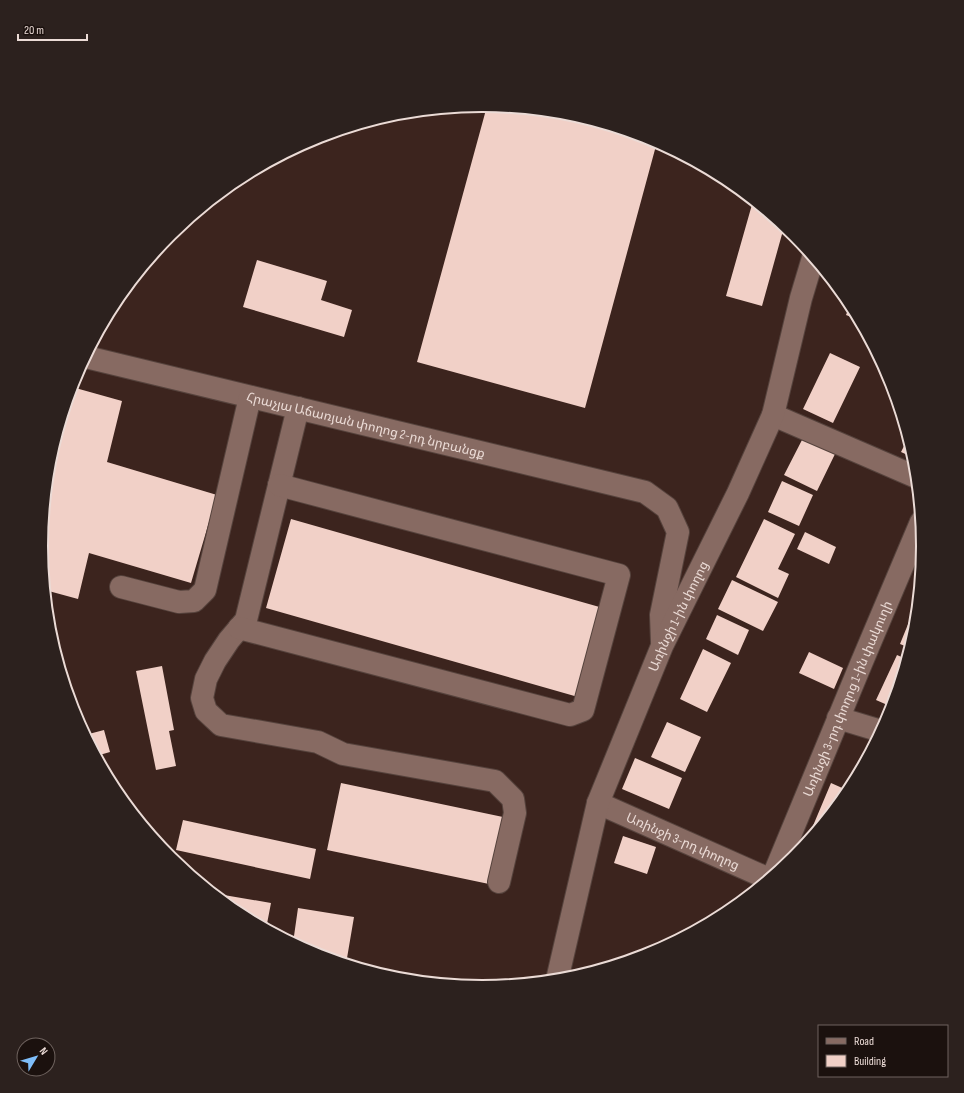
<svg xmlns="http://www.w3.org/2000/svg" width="964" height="1093" font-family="'Sofia Sans Condensed','Noto Sans Armenian',sans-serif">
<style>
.building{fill:#f1d0c7}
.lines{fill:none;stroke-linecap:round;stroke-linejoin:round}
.minor-casing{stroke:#56433d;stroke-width:24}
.minor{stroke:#876a62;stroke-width:22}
.labels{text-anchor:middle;stroke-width:4;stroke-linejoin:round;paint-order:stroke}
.street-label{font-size:13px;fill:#ebdbd6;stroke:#1b110e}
.rim{fill:none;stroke:#ebdbd6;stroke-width:2}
</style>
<rect width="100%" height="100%" fill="#3c241e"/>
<path class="building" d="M487,106l81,8 83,25 6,3 -72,266 -168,-46z
M753,201l31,26 -22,79 -36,-10z
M257,260l70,21 -6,19 31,10 -8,27 -101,-30z
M850,305l5,9 4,6 -13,-5z
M830,353l30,14 -27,56 -30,-14z
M72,387l50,14 -15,61 110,33 -26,88 -102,-30 -11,46 -33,-9 -3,-34 4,-16 -4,-1 8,-79z
M803,438l32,16 -18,37 -33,-16z
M908,438l5,19 1,1 -13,-6z
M782,481l31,14 -14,31 -31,-14z
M291,519l312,89 -25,89 -312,-89z
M764,519l31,15 -17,35 11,5 -11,24 -42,-21z
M805,532l31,15 -7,17 -32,-15z
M732,580l46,22 -15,29 -45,-22z
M917,602l-3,31 -4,15 -10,-4z
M717,615l32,15 -11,25 -32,-16z
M703,649l28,14 -24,49 -27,-13z
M809,652l34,16 -9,21 -35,-16z
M897,655l9,4 -14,48 -16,-7z
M162,666l12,64 -5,1 7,35 -20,4 -20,-99z
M667,722l34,15 -16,35 -34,-15z
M104,730l6,22 -14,4 -11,-21z
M635,758l47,20 -13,31 -47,-20z
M341,783l162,34 -14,67 -162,-34z
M831,783l18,8 -40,49h-2z
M183,820l133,29 -6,30 -134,-29z
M623,836l33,11 -9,27 -33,-11z
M218,894l53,9 -5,26 -29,-16 -20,-16z
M298,908l56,9 -8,47 -33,-10 -20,-11z"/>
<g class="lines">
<defs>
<g id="minor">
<path id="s1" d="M86,357l559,135 22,16 11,24 -17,83 1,27"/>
<path d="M298,408l-52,212 -17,20 -14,21 -9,18 -4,19 4,13 15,14 97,17 25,12 152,27 18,18 2,14 -16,69"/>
<path d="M773,415l143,62"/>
<path d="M121,587l58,15 15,-1 11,-11 45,-193"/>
<path d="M239,628l331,87 13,-5 36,-135 -340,-90"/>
<path d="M838,718l43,13"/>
<path id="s2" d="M598,803l171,76"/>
<path id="s3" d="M774,874l87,-210 60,-142"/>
<path id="s4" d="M557,980l41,-177 64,-157 76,-153 35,-78 28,-117 12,-40"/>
</g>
</defs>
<use href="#minor" class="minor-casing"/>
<use href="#minor" class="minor"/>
</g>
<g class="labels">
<g class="street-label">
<text dy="5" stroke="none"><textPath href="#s1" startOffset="288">Հրաչյա Աճառյան փողոց 2-րդ նրբանցք</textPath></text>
<text dy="5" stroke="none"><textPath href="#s4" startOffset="385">Առինջի 1-ին փողոց</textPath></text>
<text dy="5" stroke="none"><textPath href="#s3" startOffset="190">Առինջի 3-րդ փողոց 1-ին փակուղի</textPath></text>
<text dy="5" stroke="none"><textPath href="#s2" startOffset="93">Առինջի 3-րդ փողոց</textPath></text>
</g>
</g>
<path d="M0 0H964V1093H0ZM48 546a434 434 0 1 1 868 0a434 434 0 1 1-868 0Z" fill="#2c211e" fill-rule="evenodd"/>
<path class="rim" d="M48 546a434 434 0 1 1 868 0a434 434 0 1 1-868 0Z"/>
<rect x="818" y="1025" width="130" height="52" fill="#1b110e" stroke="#6e625e"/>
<rect x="826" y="1038" width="20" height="6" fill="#876a62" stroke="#6e625e"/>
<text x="854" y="1045" font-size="12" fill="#ebdbd6">Road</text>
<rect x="826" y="1055" width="20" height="12" fill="#f1d0c7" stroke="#6e625e"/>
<text x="854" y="1065" font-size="12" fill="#ebdbd6">Building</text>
<g transform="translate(36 1057) rotate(52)"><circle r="19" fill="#1b110e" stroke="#6e625e"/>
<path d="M0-3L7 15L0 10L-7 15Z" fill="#7ebdf9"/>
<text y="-6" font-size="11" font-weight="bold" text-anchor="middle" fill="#ebdbd6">N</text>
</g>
<path d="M18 34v6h69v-6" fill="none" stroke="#ebdbd6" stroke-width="2"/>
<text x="24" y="34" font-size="12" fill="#ebdbd6" stroke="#1b110e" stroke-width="3" paint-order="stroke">20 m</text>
</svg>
